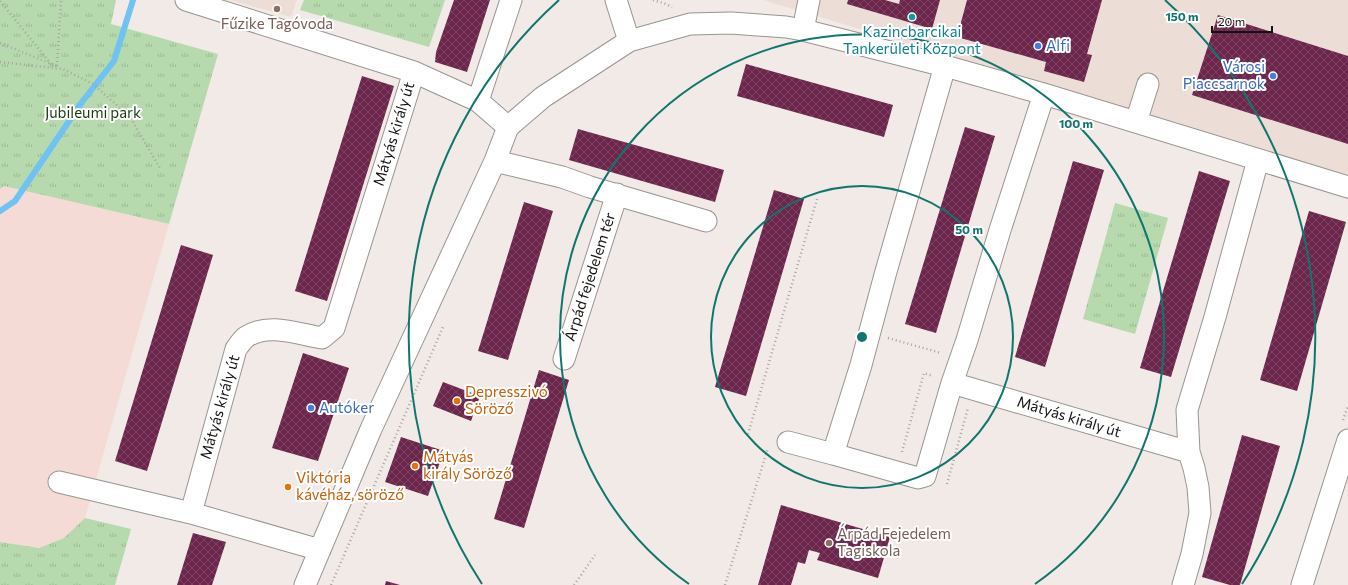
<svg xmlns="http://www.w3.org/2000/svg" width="1348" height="585" font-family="Commissioner,sans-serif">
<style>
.built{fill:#ecded7}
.industrial{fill:#f5dbd5}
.park{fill:url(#park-tufts)}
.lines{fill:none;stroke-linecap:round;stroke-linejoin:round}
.stream{stroke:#6ec2f4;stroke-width:6}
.building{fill:url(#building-cross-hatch)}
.minor-casing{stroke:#9a9491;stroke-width:23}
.path{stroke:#a9a4a2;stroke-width:2.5;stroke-dasharray:1 3;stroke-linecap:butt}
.minor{stroke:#fff;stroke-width:21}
.ring{fill:none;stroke:#0f766e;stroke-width:2}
.education-dot{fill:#8d6e63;stroke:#fff;stroke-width:1.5}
.culture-dot{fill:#0f9aa8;stroke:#fff;stroke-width:1.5}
.shop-dot{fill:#3f7fe0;stroke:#fff;stroke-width:1.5}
.food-dot{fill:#e8710a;stroke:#fff;stroke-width:1.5}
.labels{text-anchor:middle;stroke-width:4;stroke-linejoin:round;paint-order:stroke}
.education-label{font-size:15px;fill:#785e54;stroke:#fff}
.culture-label{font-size:15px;fill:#0d838f;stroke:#fff}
.shop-label{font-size:15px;fill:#366cbe;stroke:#fff;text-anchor:start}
.park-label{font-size:15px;fill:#163a0b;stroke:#fff}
.street-label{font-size:15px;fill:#151312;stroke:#fff}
.food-label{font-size:15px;fill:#c56008;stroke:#fff;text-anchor:start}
.centre{fill:#0f766e;stroke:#fff;stroke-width:2}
.ring-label{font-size:12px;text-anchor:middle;font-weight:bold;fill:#0f766e;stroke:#fff;stroke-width:4;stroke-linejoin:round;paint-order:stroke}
</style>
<defs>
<pattern id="park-tufts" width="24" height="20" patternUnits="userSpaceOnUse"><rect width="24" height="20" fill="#b6d9ad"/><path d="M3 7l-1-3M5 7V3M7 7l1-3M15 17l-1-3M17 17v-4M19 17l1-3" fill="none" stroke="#9cb994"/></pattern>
<pattern id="building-cross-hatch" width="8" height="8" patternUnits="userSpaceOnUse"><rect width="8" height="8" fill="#6c264b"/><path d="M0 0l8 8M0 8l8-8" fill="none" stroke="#7b4361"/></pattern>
</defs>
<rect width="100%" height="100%" fill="#f1eae7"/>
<path class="built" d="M230,0h67l-6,17z
M763,0h585v175z"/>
<path class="industrial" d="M4,186l165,38 -84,294 -21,20 -25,10 -39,-6v-353z"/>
<path class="park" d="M0,0h116l-5,24 107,30 -49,170 -165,-38 -4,3z
M304,0h141l-16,47 -129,-37z
M1115,203l53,15 -33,116 -52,-15z
M85,518l46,11 -16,56h-115v-43l39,6 25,-10z"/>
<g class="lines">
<path class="stream" d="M0,211l15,-10 67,-99 32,-41 19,-61"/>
</g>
<path class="building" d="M454,0h36l-23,72 -32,-10 1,-10z
M848,0h37l14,4 1,-4h40l-8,29 -85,-25z
M967,0h135l-15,54 5,1 -8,27 -40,-11 2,-9 -89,-25z
M1218,15l130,41v88l-156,-49z
M746,64l147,41 -9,32 -147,-41z
M362,76l32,10 -67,215 -32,-10z
M965,127l30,9 -59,197 -31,-9z
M578,129l146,41 -9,32 -146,-42z
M1073,161l31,9 -59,197 -30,-10z
M1199,171l31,10 -59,196 -31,-9z
M774,190l30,9 -58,197 -31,-9z
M524,202l29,9 -45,149 -30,-9z
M1309,211l37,11 -49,169 -37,-11z
M181,245l32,10 -66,216 -32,-10z
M303,353l46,15 -31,93 -46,-13z
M539,370l30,10 -45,148 -30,-9z
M443,382l37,14 -9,25 -38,-15z
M1242,435l38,11 -40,139h-10l-28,-8z
M401,437l43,14 -16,45 -43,-14z
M781,505l109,32 -12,41 -61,-18 3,-7 -11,-3 -4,14 -7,-2 -7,23h-33z
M193,533l33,9 -14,43h-35z
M386,581l14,4h-15z"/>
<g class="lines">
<defs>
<path id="minor" d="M186,0l228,72 64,29 30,26
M616,0l13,41
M803,30l6,-30
M945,66l-60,209 -24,90 -28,89 85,24 7,-2 27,-93
M1044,94l-44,136 -33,110 -15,43 237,69
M478,101l33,-101
M1136,122l12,-38
M495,161l67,16 28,10 116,34
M564,359l53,-165
M788,442l45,12
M59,482l132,31 129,37
M191,513l45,-164c3,-4 6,-9 10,-12 22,-15 52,-3 76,1l12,-10 80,-256
M305,585l66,-156 124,-268 13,-34 35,-30 86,-56 61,-17 41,-1 55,4 17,3 142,36 99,28 304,93
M1183,585l9,-31 8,-41 -2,-26 -4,-19 -5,-16 -2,-42 28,-93 43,-157
M1302,585l46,-145"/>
</defs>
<use href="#minor" class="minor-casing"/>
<path class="path" d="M653,0l13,4 6,3
M0,1l51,63
M0,43l59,24
M0,62l63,7 30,15 37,33 30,51
M57,66l4,-66
M888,338l53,15
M1343,420l5,-14
M748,434l69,-235
M902,452l22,-79 9,3
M947,484l21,-76
M331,585l112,-258
M574,585l21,-30
M725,585l43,-137"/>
<use href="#minor" class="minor"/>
</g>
<g class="ring">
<circle cx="862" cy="337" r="151"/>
<path d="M689 584A302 302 0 1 1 1035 584"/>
<path d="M482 584A453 453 0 0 1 559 0M1165 0A453 453 0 0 1 1242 584"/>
</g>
<g class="education-dot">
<circle cx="277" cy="9" r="4"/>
<circle cx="829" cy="543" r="4"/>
</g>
<circle class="culture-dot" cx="912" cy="17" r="4"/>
<g class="shop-dot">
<circle cx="1038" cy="46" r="4"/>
<circle cx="1273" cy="76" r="4"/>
<circle cx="311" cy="408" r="4"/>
</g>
<g class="food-dot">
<circle cx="457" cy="401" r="4"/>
<circle cx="415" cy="466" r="4"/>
<circle cx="288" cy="487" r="4"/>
</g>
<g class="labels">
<g class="education-label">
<text x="277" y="29">Fűzike Tagóvoda</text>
<text x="837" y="539" text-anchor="start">Árpád Fejedelem<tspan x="837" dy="17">Tagiskola</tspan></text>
</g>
<g class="culture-label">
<text x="912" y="37">Kazincbarcikai<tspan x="912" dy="17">Tankerületi Központ</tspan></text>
</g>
<g class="shop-label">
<text x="1046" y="51">Alfi</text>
<text x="1265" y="72" text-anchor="end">Városi<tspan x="1265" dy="17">Piaccsarnok</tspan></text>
<text x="319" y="413">Autóker</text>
</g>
<g class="park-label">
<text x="93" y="118">Jubileumi park</text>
</g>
<g class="street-label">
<text transform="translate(394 134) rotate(-73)" y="5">Mátyás király út</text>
<text transform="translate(590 277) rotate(-72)" y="5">Árpád fejedelem tér</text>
<text transform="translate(220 407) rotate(-74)" y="5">Mátyás király út</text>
<text transform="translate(1069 417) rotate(17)" y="5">Mátyás király út</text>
</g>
<g class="food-label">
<text x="465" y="397">Depresszivó<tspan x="465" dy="17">Söröző</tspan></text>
<text x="423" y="462">Mátyás<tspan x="423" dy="17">király Söröző</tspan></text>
<text x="296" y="483">Viktória<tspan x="296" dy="17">kávéház, söröző</tspan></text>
</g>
</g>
<circle cx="862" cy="337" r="6" class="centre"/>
<g class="ring-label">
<text x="1182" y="21">150 m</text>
<text x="1076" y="128">100 m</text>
<text x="969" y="234">50 m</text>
</g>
<path d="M1212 26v6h60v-6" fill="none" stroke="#151312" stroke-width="2"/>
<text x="1218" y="26" font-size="12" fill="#151312" stroke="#ffffff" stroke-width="3" paint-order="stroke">20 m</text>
</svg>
